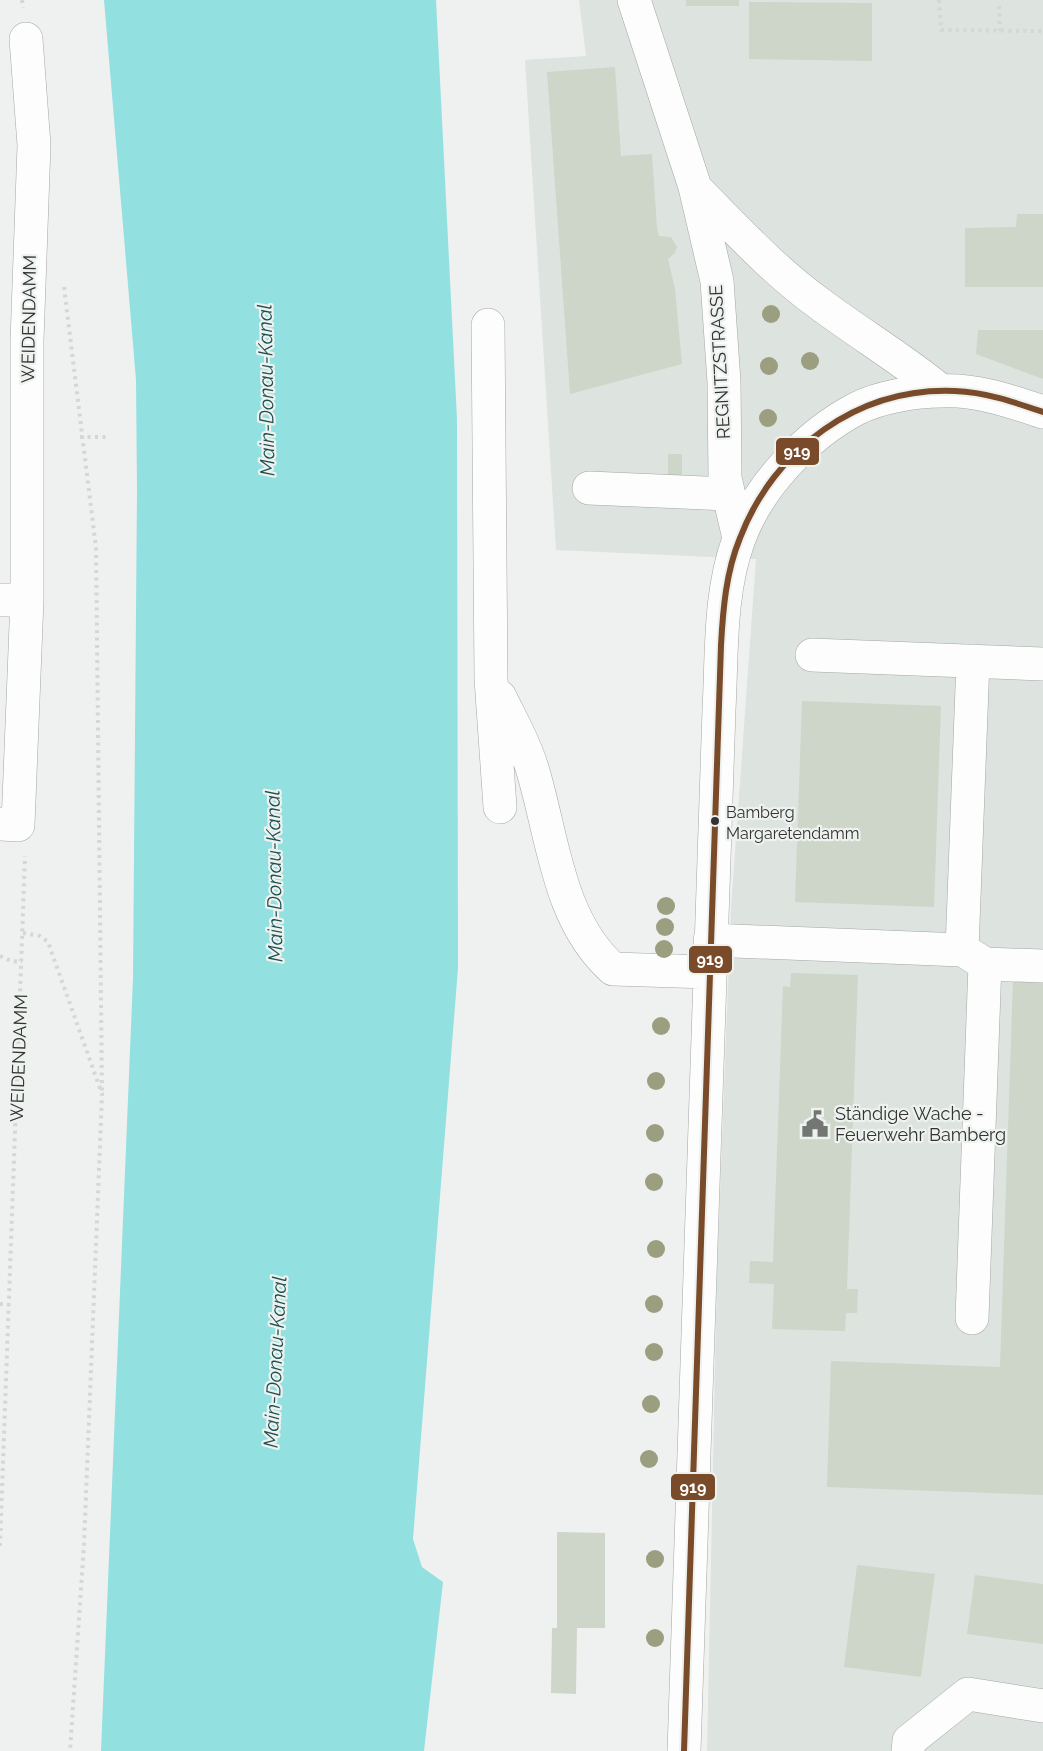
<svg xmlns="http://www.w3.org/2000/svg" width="1043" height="1751" font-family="Raleway,sans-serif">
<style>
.built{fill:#dde3df}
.water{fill:#93e0e1}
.building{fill:#cdd6c9}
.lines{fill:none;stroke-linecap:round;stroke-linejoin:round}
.minor-casing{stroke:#a4a6a5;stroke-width:34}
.path{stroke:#d5d6d5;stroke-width:4;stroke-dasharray:3 4.5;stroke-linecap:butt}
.minor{stroke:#fdfdfd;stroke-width:33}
.bus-1-casing{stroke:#eef2ef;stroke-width:10}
.bus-1{stroke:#7a4b2a;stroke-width:6}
.tree{fill:#9b9e7f}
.bus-dot{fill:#323332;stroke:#eef2ef;stroke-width:2}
.labels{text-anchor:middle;stroke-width:4.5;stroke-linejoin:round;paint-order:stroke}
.bus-label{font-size:16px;fill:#323332;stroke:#eef2ef;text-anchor:start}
.street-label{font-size:18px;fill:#323332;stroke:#eef2ef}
.poi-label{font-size:18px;fill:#323332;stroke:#eef2ef;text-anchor:start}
.water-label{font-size:20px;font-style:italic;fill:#1e4f50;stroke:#eef2ef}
.line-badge{stroke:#eef2ef;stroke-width:2}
.badge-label{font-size:16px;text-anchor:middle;font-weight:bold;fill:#fff}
</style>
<rect width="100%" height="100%" fill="#eff1f0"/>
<path class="built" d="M579,0h464v1751h-336l10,-478 14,-365 25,-349 -200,-9 -31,-490 61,-4z"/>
<path class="water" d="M104,0h332l21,419 1,549 -45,571 9,28 21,15 -19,169h-323l32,-773 4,-488 -1,-110z"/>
<path class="building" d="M686,0h53v6h-53z
M749,2l123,1v58l-123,-2z
M615,67l6,89 31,-2 5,74 2,8 12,1 6,10 -2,6 -7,6 7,30 7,75 -112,30 -23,-322z
M1017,214h26v73h-78v-59l51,-1z
M978,330h65v49l-67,-25z
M668,454h14v21l-14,1z
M802,701l139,5 -7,201 -139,-5z
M791,973l67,2 -11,314h11l-1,24h-11l-1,18 -73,-2 2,-45 -25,-1 1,-22 23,1 10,-276 7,1z
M1013,980l30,2v513l-216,-8 4,-126 169,6z
M557,1532l48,1v95h-28l-1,66 -25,-1 1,-65h5z
M857,1565l78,9 -14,103 -77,-10z
M975,1575l68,9v60l-76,-10z"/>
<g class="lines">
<defs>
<path id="minor" d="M634,0l61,187 22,94 7,101 1,96 14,60
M695,188c40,40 79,83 125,116 40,30 82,55 120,86
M488,325l3,354 9,128
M589,488l139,6
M0,600h27
M812,655l231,9
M500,697c11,23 25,47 32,71 21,68 25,151 81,201l96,3
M0,824l18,1 9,-225v-259l7,-196 -8,-106
M710,940l252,10 11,-289
M966,952l19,12 58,2
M972,1318l13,-354
M684,1751l35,-1041c3,-56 0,-118 20,-171 19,-53 68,-104 117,-130 23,-12 60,-18 85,-18 35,-2 69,10 102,21
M908,1751l1,-10 59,-47 75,12"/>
</defs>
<use href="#minor" class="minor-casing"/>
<path class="path" d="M22,0l1,8
M939,0l2,30 102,1
M999,6l1,25
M64,287l32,261 6,546
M80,437h30
M23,933l17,3 8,6 54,152 -18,451 -14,206
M0,956l11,5 11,1
M0,1304l9,1
M0,1546l25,-690"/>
<use href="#minor" class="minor"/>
<defs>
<path id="bus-1" d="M684,1751l37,-1106c2,-36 5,-73 19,-107 34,-89 118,-151 215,-147 30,1 59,11 88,21"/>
</defs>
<use href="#bus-1" class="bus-1-casing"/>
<use href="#bus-1" class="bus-1"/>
</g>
<g class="tree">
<circle cx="771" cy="314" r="9"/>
<circle cx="810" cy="361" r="9"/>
<circle cx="769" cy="366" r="9"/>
<circle cx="768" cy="418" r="9"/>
<circle cx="666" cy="906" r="9"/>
<circle cx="665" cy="927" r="9"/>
<circle cx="664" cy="949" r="9"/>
<circle cx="661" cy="1026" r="9"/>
<circle cx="656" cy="1081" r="9"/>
<circle cx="655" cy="1133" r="9"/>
<circle cx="654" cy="1182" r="9"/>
<circle cx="656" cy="1249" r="9"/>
<circle cx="654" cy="1304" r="9"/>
<circle cx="654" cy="1352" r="9"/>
<circle cx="651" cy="1404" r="9"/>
<circle cx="649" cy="1459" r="9"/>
<circle cx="655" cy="1559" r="9"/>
<circle cx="655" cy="1638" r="9"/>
</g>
<defs>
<symbol id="civic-bare" viewBox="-9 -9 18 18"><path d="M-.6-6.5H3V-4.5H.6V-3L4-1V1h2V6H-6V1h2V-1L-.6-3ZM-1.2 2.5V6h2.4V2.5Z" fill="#747674" stroke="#eef2ef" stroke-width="2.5" paint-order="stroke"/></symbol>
</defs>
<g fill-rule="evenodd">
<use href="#civic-bare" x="796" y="1105" width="38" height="38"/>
</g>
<circle class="bus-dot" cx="715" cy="821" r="5"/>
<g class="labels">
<g class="bus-label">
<text x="726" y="818">Bamberg<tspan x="726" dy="21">Margaretendamm</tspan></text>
</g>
<g class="street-label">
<text transform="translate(29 319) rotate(-89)" y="6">WEIDENDAMM</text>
<text transform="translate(720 362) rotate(-93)" y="6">REGNITZSTRASSE</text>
<text transform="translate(19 1058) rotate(-88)" y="6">WEIDENDAMM</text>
</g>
<g class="poi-label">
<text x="835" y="1120">Ständige Wache -<tspan x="835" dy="21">Feuerwehr Bamberg</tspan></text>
</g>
<g class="water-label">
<text transform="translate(266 390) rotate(-91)" y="7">Main-Donau-Kanal</text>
<text transform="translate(274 876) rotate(-91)" y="7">Main-Donau-Kanal</text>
<text transform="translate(275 1362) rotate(-87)" y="7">Main-Donau-Kanal</text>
</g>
</g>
<g class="line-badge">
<rect x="775" y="437" width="45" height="29" rx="6" fill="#7a4b2a"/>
<rect x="688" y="945" width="45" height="29" rx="6" fill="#7a4b2a"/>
<rect x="670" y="1473" width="46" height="28" rx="6" fill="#7a4b2a"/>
</g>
<g class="badge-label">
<text x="797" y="457">919</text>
<text x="710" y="965">919</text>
<text x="693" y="1493">919</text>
</g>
</svg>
